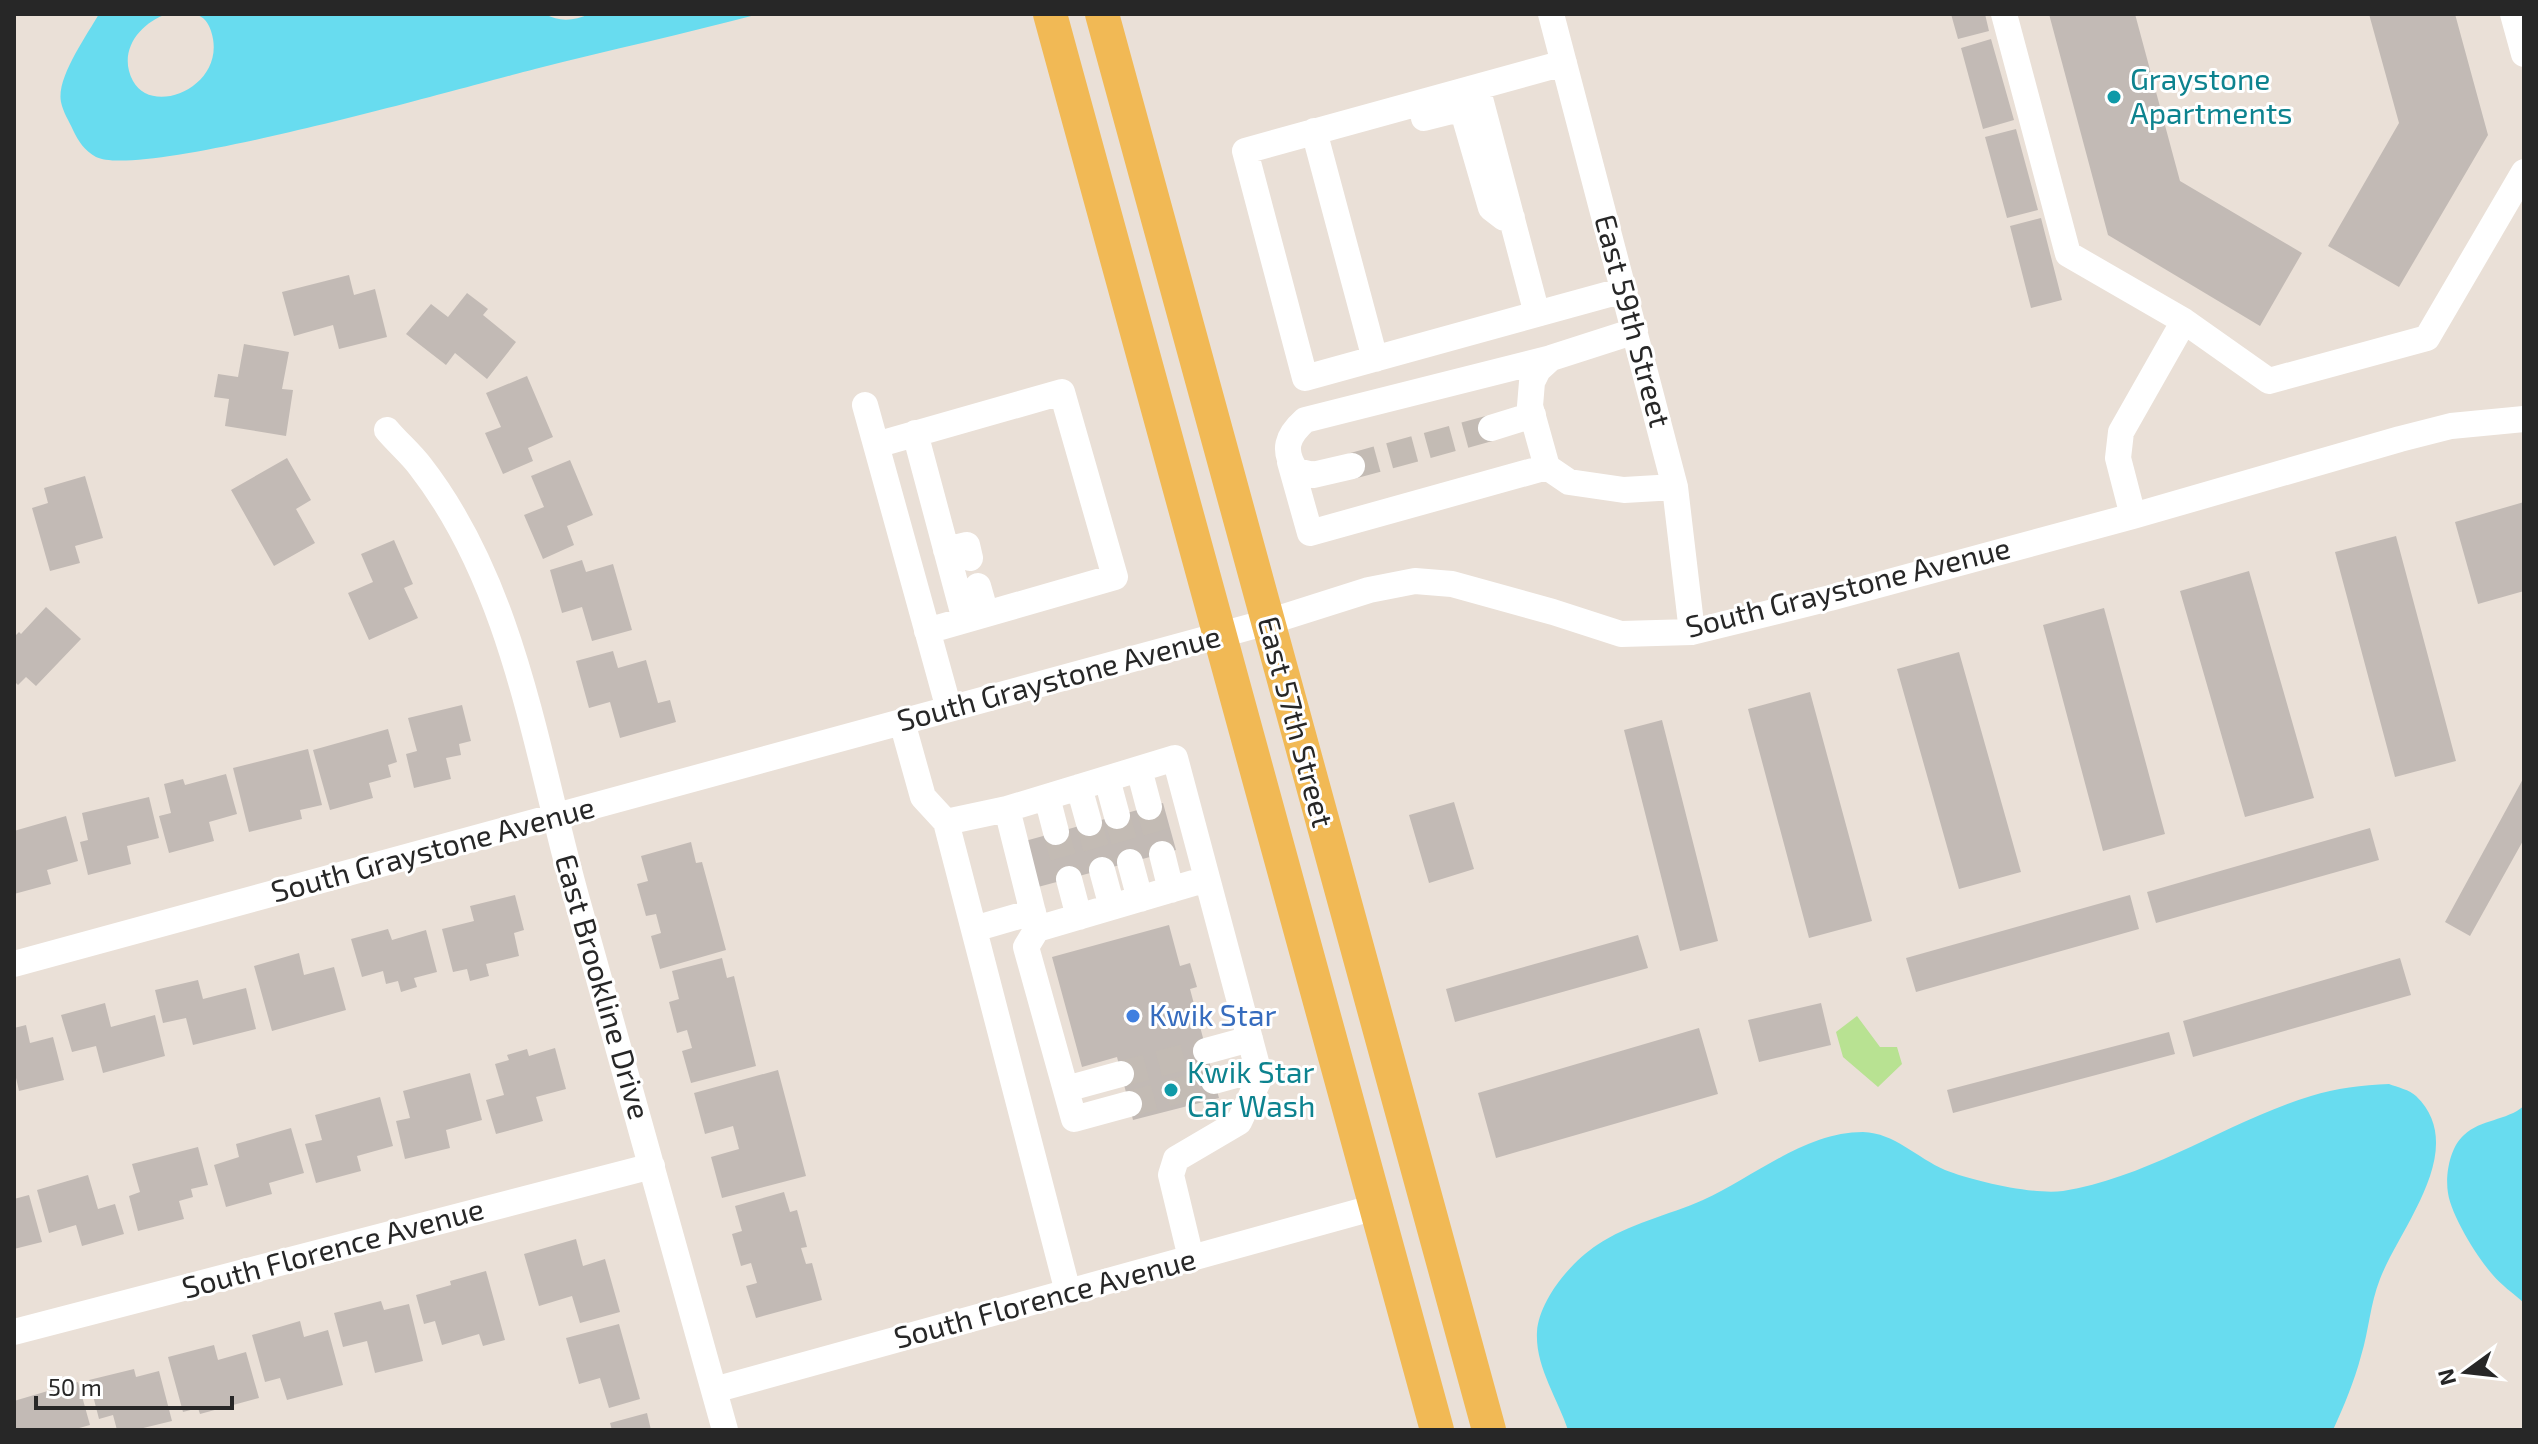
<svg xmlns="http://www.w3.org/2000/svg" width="2538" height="1444" font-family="'Exo 2',sans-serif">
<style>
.green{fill:#b8e292}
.water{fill:#68dcef}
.building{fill:#c2bab5}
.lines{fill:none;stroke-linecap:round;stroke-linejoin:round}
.minor-tunnel{stroke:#c3bbb4;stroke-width:26;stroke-dasharray:26 13;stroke-linecap:butt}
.minor{stroke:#fff;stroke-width:26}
.major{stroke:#f1b955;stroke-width:34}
.culture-dot{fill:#0f9aa8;stroke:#fff;stroke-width:3}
.shop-dot{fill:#3f7fe0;stroke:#fff;stroke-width:3}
.labels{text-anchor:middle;stroke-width:6;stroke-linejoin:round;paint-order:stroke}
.culture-label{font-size:30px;fill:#0d838f;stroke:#fff;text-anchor:start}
.street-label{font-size:30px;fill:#272727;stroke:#fff}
.shop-label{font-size:30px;fill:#366cbe;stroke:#fff;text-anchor:start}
</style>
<rect width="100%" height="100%" fill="#eae0d7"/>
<path class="green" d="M1857,1016l23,31h17l5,17 -24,23 -35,-30 -7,-25z"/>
<path class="water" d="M99,14h68c-27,9 -50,37 -34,67 20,37 96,4 78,-50 -3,-9 -7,-14 -16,-17h350c14,8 29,7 44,0h170c-75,20 -150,36 -224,55 -67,17 -393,111 -439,88 -11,-6 -18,-16 -23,-27 -4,-9 -10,-18 -12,-28 -5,-24 26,-67 38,-88z
M2389,1084c8,3 21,6 27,12 54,52 -16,131 -36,183 -10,25 -11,51 -19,77 -7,26 -17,50 -28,74h-765c-10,-31 -33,-64 -31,-98 2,-32 34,-70 60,-87 31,-21 72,-30 106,-45 51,-23 102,-68 160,-68 32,1 54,26 82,38 28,11 88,25 118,21 88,-14 164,-69 248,-95 25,-8 51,-11 78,-12z
M2524,1106v197c-11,-10 -23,-18 -32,-29 -15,-17 -41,-59 -44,-81 -3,-18 2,-46 16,-58 17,-16 42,-14 60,-29z"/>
<path class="building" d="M1951,14h34l4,17 -31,8z
M2049,14h86l45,167 122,72 -42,73 -152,-91z
M2369,14h86l33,121 -89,152 -71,-41 71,-123z
M1991,39l23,81 -31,9 -22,-81z
M2016,129l22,81 -31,8 -22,-81z
M2041,218l21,82 -31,8 -21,-82z
M349,275l5,20 21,-6 12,48 -48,12 -6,-24 -39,11 -12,-44z
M467,293l21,16 -5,6 33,27 -29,37 -32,-26 -9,12 -40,-31 25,-30 17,13z
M244,344l45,8 -7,37 11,1 -7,46 -61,-10 4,-27 -15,-2 4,-23 20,3z
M527,376l26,61 -25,11 5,13 -30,13 -18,-41 16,-6 -15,-34z
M287,458l24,42 -15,9 19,34 -41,23 -43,-76z
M570,460l23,55 -26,11 7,19 -31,14 -19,-44 20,-8 -13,-31z
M85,476l18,62 -28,8 5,17 -30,8 -18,-63 16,-5 -4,-15z
M2524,502v89l-46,13 -23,-82z
M2396,536l60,225 -61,16 -60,-225z
M394,540l19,44 -9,4 14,30 -49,22 -21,-47 25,-11 -12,-28z
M582,560l4,12 27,-8 19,66 -40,11 -10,-34 -20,6 -12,-43z
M2249,571l65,227 -69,19 -65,-226z
M46,607l35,32 -45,47 -10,-9 -8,8 -4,-4v-44l5,-5 2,2z
M2104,608l61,226 -62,17 -60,-226z
M613,651l5,17 28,-8 12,43 12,-3 6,22 -56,16 -10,-36 -21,6 -13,-47z
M1959,652l62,220 -62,17 -62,-220z
M1810,692l62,229 -63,17 -61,-229z
M462,705l9,36 -12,3 2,11 -15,3 5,21 -37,9 -8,-34 11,-3 -9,-33z
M1662,720l56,221 -38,10 -56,-221z
M388,729l9,33 -9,3 3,12 -22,6 4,15 -43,12 -17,-60z
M308,749l14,56 -22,5 2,9 -53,13 -16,-64z
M226,774l11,40 -28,8 5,19 -45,12 -10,-37 12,-3 -7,-29 19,-5 2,6z
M2524,777v62l-54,97 -25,-14z
M149,797l10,41 -32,8 4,18 -43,11 -8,-33 8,-2 -6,-27z
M1454,802l20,67 -45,14 -20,-68z
M1163,803l13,47 -138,37 -13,-46z
M66,816l12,45 -31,9 4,14 -37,10v-63z
M2370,828l9,32 -223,63 -9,-31z
M691,842l5,21 6,-1 24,88 -66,19 -9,-33 10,-3 -5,-19 -10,2 -9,-32 11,-3 -7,-25z
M515,895l9,35 -10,3 5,23 -33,8 3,12 -19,5 -3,-12 -14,3 -11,-43 32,-8 -4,-15z
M2130,895l9,34 -223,63 -10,-34z
M1169,925l11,41 10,-3 7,24 -7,2 29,109 -86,22 -16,-63 -35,10 -30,-110z
M388,929l4,11 34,-10 11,42 -23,6 3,9 -16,5 -3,-11 -12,3 -3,-13 -21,6 -11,-38z
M1638,935l10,33 -193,54 -9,-33z
M299,953l5,22 30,-8 12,43 -74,21 -18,-65z
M722,958l5,20 7,-2 22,90 -65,17 -9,-32 10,-3 -5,-18 -10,3 -8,-31 10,-3 -7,-28z
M2400,958l11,37 -218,62 -10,-36z
M198,980l5,19 43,-11 10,41 -63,16 -7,-27 -23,5 -8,-33z
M105,1003l6,24 44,-12 10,41 -62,17 -7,-27 -24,6 -11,-37z
M1821,1003l10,42 -72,17 -11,-42z
M26,1025l4,18 23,-6 11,43 -45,11 -5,-22v-41z
M1699,1028l19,66 -222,64 -18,-65z
M2169,1032l6,22 -222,59 -6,-23z
M555,1048l11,41 -30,8 7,24 -47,13 -10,-34 18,-5 -9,-31 14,-4 -2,-5 20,-6 2,7z
M778,1070l28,106 -84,22 -11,-41 28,-8 -6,-23 -28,8 -11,-41z
M470,1073l12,47 -36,10 4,18 -45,11 -9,-38 14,-3 -7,-27z
M380,1097l13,49 -36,10 4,15 -45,12 -11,-39 17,-4 -7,-25z
M291,1128l13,45 -35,10 3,11 -46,13 -12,-42 25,-8 -3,-13z
M198,1147l10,38 -17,4 2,8 -14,4 5,18 -46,12 -9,-35 11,-4 -8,-28z
M88,1175l10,34 17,-5 9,30 -42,12 -6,-21 -27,8 -12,-43z
M784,1192l6,20 7,-2 10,37 -6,1 5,16 6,-1 10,37 -66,18 -10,-32 11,-3 -6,-20 -10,3 -9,-32 10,-3 -7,-25z
M29,1195l13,47 -28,7v-50z
M576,1239l7,27 22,-7 15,53 -40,11 -8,-27 -33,10 -15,-52z
M486,1271l19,69 -22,6 -4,-12 -37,11 -7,-24 -11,3 -8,-29 35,-10 -1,-4z
M381,1301l3,9 25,-6 14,57 -48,12 -8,-32 -24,6 -9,-34z
M300,1321l4,16 24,-7 15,55 -56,15 -7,-22 -15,4 -13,-47z
M619,1324l21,75 -31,9 -9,-30 -21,6 -13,-46z
M214,1345l4,15 28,-8 13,46 -59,16 -2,-6 -15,4 -15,-55z
M134,1369l2,8 23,-6 13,50 -37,9h-18l-4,-15 -14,4 -10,-39z
M78,1382l12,43 -18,5h-57l-1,-29z
M647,1413l4,17h-39l-2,-7z"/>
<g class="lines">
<path class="minor-tunnel" d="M1352,466l139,-38
M1149,807l13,47
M1117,816l13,46
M1089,823l13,47
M1056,832l13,47
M1121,1074l85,-23
M1129,1104l85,-23"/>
<path class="minor" d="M1551,14l124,473 17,145
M2004,14l64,240 116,67 85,60 158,-43 97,-166
M2513,14l11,40
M1564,63l-319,88 60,227 319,-88
M1477,87l60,227
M1424,118l32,-8 8,5 27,93 13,10h8
M1314,131l61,228
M1635,331l-84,27 -13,12 -6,12 -2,24 17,61 22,15 55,8 51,-3
M865,405l84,304
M1491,428l42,-13
M387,430c10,12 23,23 33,36 95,122 116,288 157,434 50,176 99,353 148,530
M915,433l50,187
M876,445l186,-53 53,185 -188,54
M1290,462l20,71 237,-66
M1352,466l-39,9 -17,-4c-14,-21 -9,-35 9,-51l246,-62
M2133,516l-15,-58 3,-26 63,-111
M946,550l21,-5 3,13
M978,586l8,28
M902,722l21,75 23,25 61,-13
M1139,769l10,38
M1107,779l10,37
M1079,787l10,36
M1047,797l9,35
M946,822l122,470
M1162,854l9,36
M1130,862l10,37
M1102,870l10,37
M1069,879l10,38
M974,929l59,-17
M1037,929l-11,18 48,172 55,-15
M14,964l1254,-342 101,-32 46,-9 37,3 101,28 68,22 71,-2 138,-34 303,-82 267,-77 51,-13 73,-7
M1206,1051l44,-12
M1214,1081l44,-12
M1066,1089l55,-15
M1191,1258l-20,-83 5,-16 63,-37 21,-45 -85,-319 -168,51 30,120 170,-50
M14,1332l638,-166
M714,1390l662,-183"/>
<path class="major" d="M1050,14l387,1416
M1102,14l387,1416"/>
</g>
<g class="culture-dot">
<circle cx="2114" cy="97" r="8"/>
<circle cx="1171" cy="1090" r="8"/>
</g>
<circle class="shop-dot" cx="1133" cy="1016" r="8"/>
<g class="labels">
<g class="culture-label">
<text x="2130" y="90">Graystone<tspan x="2130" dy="34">Apartments</tspan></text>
<text x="1187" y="1083">Kwik Star<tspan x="1187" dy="34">Car Wash</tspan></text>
</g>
<g class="street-label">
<text transform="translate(1632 321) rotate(75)" y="10">East 59th Street</text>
<text transform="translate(1848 588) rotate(-14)" y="10">South Graystone Avenue</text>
<text transform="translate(1059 679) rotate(-15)" y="10">South Graystone Avenue</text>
<text transform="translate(1295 722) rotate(75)" y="10">East 57th Street</text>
<text transform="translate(433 850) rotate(-15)" y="10">South Graystone Avenue</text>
<text transform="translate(602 987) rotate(74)" y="10">East Brookline Drive</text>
<text transform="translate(333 1249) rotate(-15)" y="10">South Florence Avenue</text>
<text transform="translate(1045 1299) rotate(-15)" y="10">South Florence Avenue</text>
</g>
<g class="shop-label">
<text x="1149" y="1026">Kwik Star</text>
</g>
</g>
<rect width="2538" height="1444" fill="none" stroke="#272727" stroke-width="32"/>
<g transform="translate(2466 1372) rotate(255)" stroke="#ffffff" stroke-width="6" paint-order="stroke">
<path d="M0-6L14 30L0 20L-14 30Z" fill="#272727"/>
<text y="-12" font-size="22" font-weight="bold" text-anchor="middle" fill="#272727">N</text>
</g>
<path d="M36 1396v12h196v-12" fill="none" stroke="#272727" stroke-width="4"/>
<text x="48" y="1396" font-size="24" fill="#272727" stroke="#ffffff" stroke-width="6" paint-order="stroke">50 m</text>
</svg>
